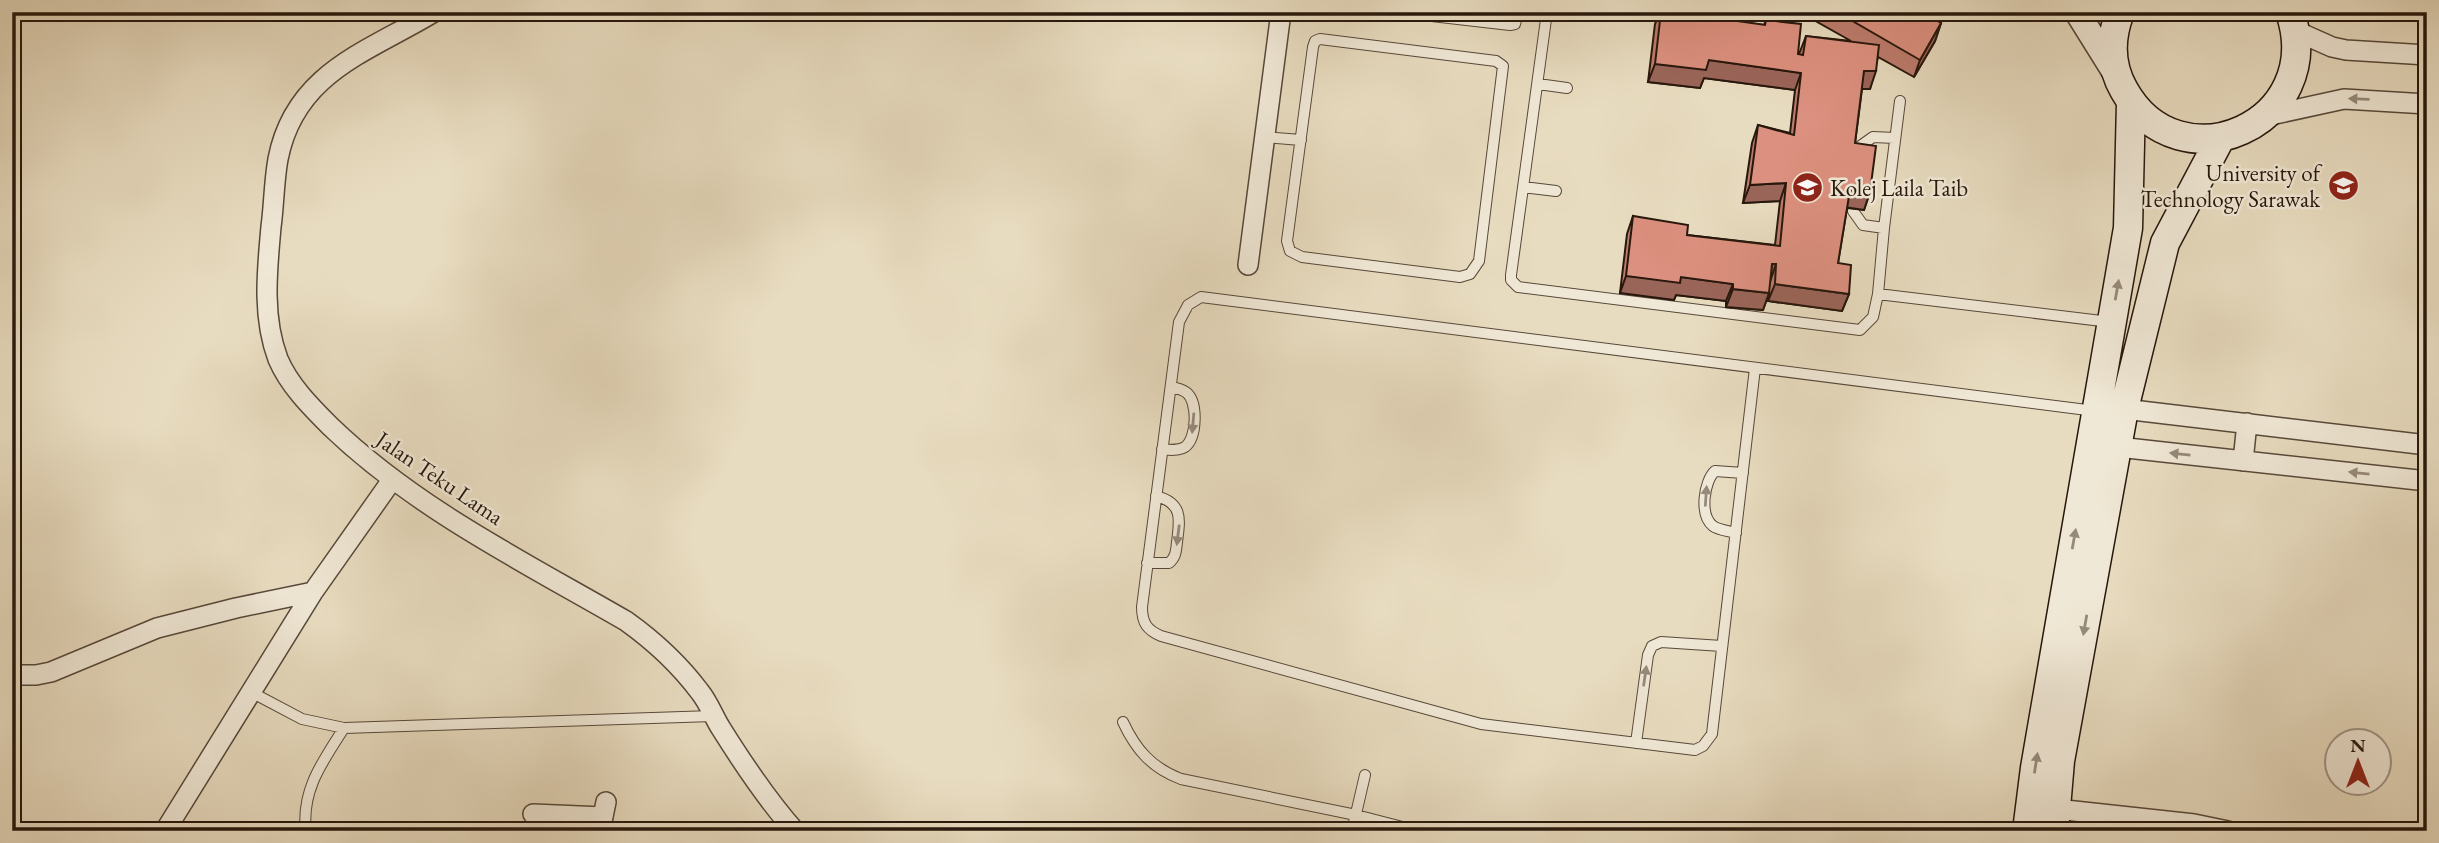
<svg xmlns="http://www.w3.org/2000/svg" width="2439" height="843" font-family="'EB Garamond',serif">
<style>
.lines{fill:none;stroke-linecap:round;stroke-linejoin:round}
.service-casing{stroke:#574839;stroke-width:12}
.minor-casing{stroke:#574839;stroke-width:22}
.tertiary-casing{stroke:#574839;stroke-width:27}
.secondary-casing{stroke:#27170c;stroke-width:31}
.service{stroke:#f0e8d6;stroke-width:10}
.minor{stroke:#f0e8d6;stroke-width:19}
.tertiary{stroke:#f0e8d6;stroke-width:24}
.secondary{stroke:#f0e8d6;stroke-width:28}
.wall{fill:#bd7c6d;stroke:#27170c;stroke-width:2}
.shaded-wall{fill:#9a6559;stroke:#27170c;stroke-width:2}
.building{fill:#dc907f;stroke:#27170c;stroke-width:2}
.oneway{fill:#968a7b}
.labels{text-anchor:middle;stroke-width:5;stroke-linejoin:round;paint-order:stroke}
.poi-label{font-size:23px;fill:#27170c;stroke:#f0e8d6;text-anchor:end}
.street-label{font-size:23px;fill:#27170c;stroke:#f0e8d6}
</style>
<rect width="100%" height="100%" fill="#e8dcc0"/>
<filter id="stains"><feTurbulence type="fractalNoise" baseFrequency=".00286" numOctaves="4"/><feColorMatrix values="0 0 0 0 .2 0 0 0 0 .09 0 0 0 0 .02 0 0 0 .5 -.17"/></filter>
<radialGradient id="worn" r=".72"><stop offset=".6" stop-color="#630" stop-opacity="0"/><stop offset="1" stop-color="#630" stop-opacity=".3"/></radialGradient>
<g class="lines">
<defs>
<path id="service" d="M1397,12l113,13 5,-1 3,-12
M1547,12l-36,263v5l7,7 342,43 13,-13 5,-23 6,-66 16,-127
M1320,39l176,22 7,5 -24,195 -9,13 -10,3 -158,-20 -12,-6 -3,-10 26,-194 2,-6z
M1538,84l29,4
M1264,137l37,3
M1858,154l1,-7 14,-10 22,1
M1523,187l33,4
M1854,197l-1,14 10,14 21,3
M1878,294l232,28
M1755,368l-43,366 -9,12 -8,4 -214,-26 -320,-88c-14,-6 -19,-13 -19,-29l37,-285 9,-17 13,-8 894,114
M1162,449c8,1 16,2 23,-2 12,-9 13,-44 2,-54 -5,-4 -10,-5 -16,-6
M1736,533c-7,-2 -18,-3 -23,-7 -14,-11 -9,-45 2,-55l28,2
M1147,563h22c7,-6 7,-12 8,-21 3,-23 6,-39 -21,-46
M251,692l51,27 42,9 369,-12
M1123,722c13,28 29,46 58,57l175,36 62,16
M1636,743l12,-88 4,-9 9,-4 61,4
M306,831c-5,-41 17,-70 38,-103
M1352,831l13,-56"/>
<path id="minor" d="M434,12c-66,40 -139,60 -156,147 -4,22 -4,46 -7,68 -4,44 -9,90 7,132 11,26 32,47 52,67 85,82 194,136 296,195 28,20 53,43 74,71 9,11 14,26 22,38 22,35 45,70 73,101
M2296,31l36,16 14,3 81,5
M2266,116l78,-17 83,5
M1248,265l33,-253
M2124,409l303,36
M2118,447l309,34
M2243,461l4,-38
M12,675h24l15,-3 106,-44 79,-20 77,-16
M2056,809l138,15 34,7
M533,814l70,3
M165,831l148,-239 79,-112
M600,831l6,-29"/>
<path id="tertiary" d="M2077,12l38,61"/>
<path id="secondary" d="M2120,12c-10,26 -10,54 4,78 55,99 204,34 166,-78
M2027,831l8,-63 93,-540 3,-126
M2054,831l6,-70 64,-352 41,-166 56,-106"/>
</defs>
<use href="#service" class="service-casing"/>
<use href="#minor" class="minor-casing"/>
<use href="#tertiary" class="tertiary-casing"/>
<use href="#secondary" class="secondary-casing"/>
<use href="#service" class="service"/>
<use href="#minor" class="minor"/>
<use href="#tertiary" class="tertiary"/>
<use href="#secondary" class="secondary"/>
</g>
<path class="wall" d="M1660,12h46l9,6 49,7 2,-5 33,34 7,-18 45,5 -39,-22 2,-7h108l19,11 -6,18 -21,36 -36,-20 -8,32h-8l-7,54 15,49 -6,18 -17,-2 -9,55 11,31 -7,17 -74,-10 1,-8 -6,17 -37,-3v-6l-50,-6 -2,5 -54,-7 7,-59 6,-18 54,19 88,10 5,-44 -37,2 9,-60 6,-18 32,8 5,-43 -91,-12 -4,10 -52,-6 7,-58z"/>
<path class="shaded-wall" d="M1941,23l-6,18 -21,36 6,-17z
M1709,60l92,13 -6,17 -91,-12 -4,10 -52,-6 7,-18z
M1864,71h12l-6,18h-13z
M1786,183l-6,18 -37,2 7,-18z
M1850,190l20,2 -6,18 -20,-3z
M1772,264h4l-6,18z
M1626,276l55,1 52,7 -7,17 -50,-6 -2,5 -54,-7z
M1775,284l74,10 -7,17 -74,-10z
M1733,289l36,4 -6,17 -37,-3z"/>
<path class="building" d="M1661,12h45l9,1v5l50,7 1,-5 35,4 -3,30 5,1 3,-19 73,9 -3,26h-12l-9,72 21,3 -6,46 -20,-2 -12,73 13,2 -2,29 -74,-10 1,-20h-4l-3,29 -36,-4v-5l-52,-7 -1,6 -54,-7 7,-60 55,9 -1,10 93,11 6,-63 -36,2 8,-60 36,10 7,-62 -92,-13 -3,10 -51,-6z
M1837,12h85l19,11 -21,37z"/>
<defs><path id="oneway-solid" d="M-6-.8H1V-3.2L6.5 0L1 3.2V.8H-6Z" transform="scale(1.75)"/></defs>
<g class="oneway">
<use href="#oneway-solid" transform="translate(2359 99) rotate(-178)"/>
<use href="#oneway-solid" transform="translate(2117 290) rotate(-80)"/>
<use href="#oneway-solid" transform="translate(1193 423) rotate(95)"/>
<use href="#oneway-solid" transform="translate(2180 454) rotate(-174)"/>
<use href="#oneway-solid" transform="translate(2359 473) rotate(-174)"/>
<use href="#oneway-solid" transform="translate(1706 496) rotate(-86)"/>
<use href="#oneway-solid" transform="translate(1178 535) rotate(97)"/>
<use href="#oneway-solid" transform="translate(2074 539) rotate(-80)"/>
<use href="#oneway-solid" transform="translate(2085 625) rotate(100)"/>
<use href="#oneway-solid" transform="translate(1645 676) rotate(-82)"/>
<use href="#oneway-solid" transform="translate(2036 763) rotate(-81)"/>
</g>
<defs>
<symbol id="university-disc" viewBox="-11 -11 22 22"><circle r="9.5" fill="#8f2418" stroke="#f0e8d6"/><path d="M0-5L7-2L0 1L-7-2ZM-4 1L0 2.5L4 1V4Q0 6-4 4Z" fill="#fff"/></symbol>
</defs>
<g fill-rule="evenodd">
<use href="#university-disc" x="2326" y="168" width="35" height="35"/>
<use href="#university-disc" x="1790" y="170" width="35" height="35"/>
</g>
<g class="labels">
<g class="poi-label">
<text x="2320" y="181">University of<tspan x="2320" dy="26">Technology Sarawak</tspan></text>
<text x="1830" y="196" text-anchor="start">Kolej Laila Taib</text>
</g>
<g class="street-label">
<text transform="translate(440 478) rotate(34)" y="8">Jalan Teku Lama</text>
</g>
</g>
<rect width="2439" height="843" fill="none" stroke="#e8dcc0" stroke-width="42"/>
<rect x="14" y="14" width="2411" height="815" fill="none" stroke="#27170c" stroke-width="3.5"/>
<rect x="21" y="21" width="2397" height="801" fill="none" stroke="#27170c" stroke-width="2"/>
<g transform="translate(2358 762)"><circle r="33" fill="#f0e8d6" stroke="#a09485" stroke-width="2"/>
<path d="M0-5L12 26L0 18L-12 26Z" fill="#8f2418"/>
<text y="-10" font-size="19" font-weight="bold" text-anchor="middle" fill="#27170c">N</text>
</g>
<rect width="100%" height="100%" filter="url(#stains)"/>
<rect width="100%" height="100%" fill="url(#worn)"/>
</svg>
